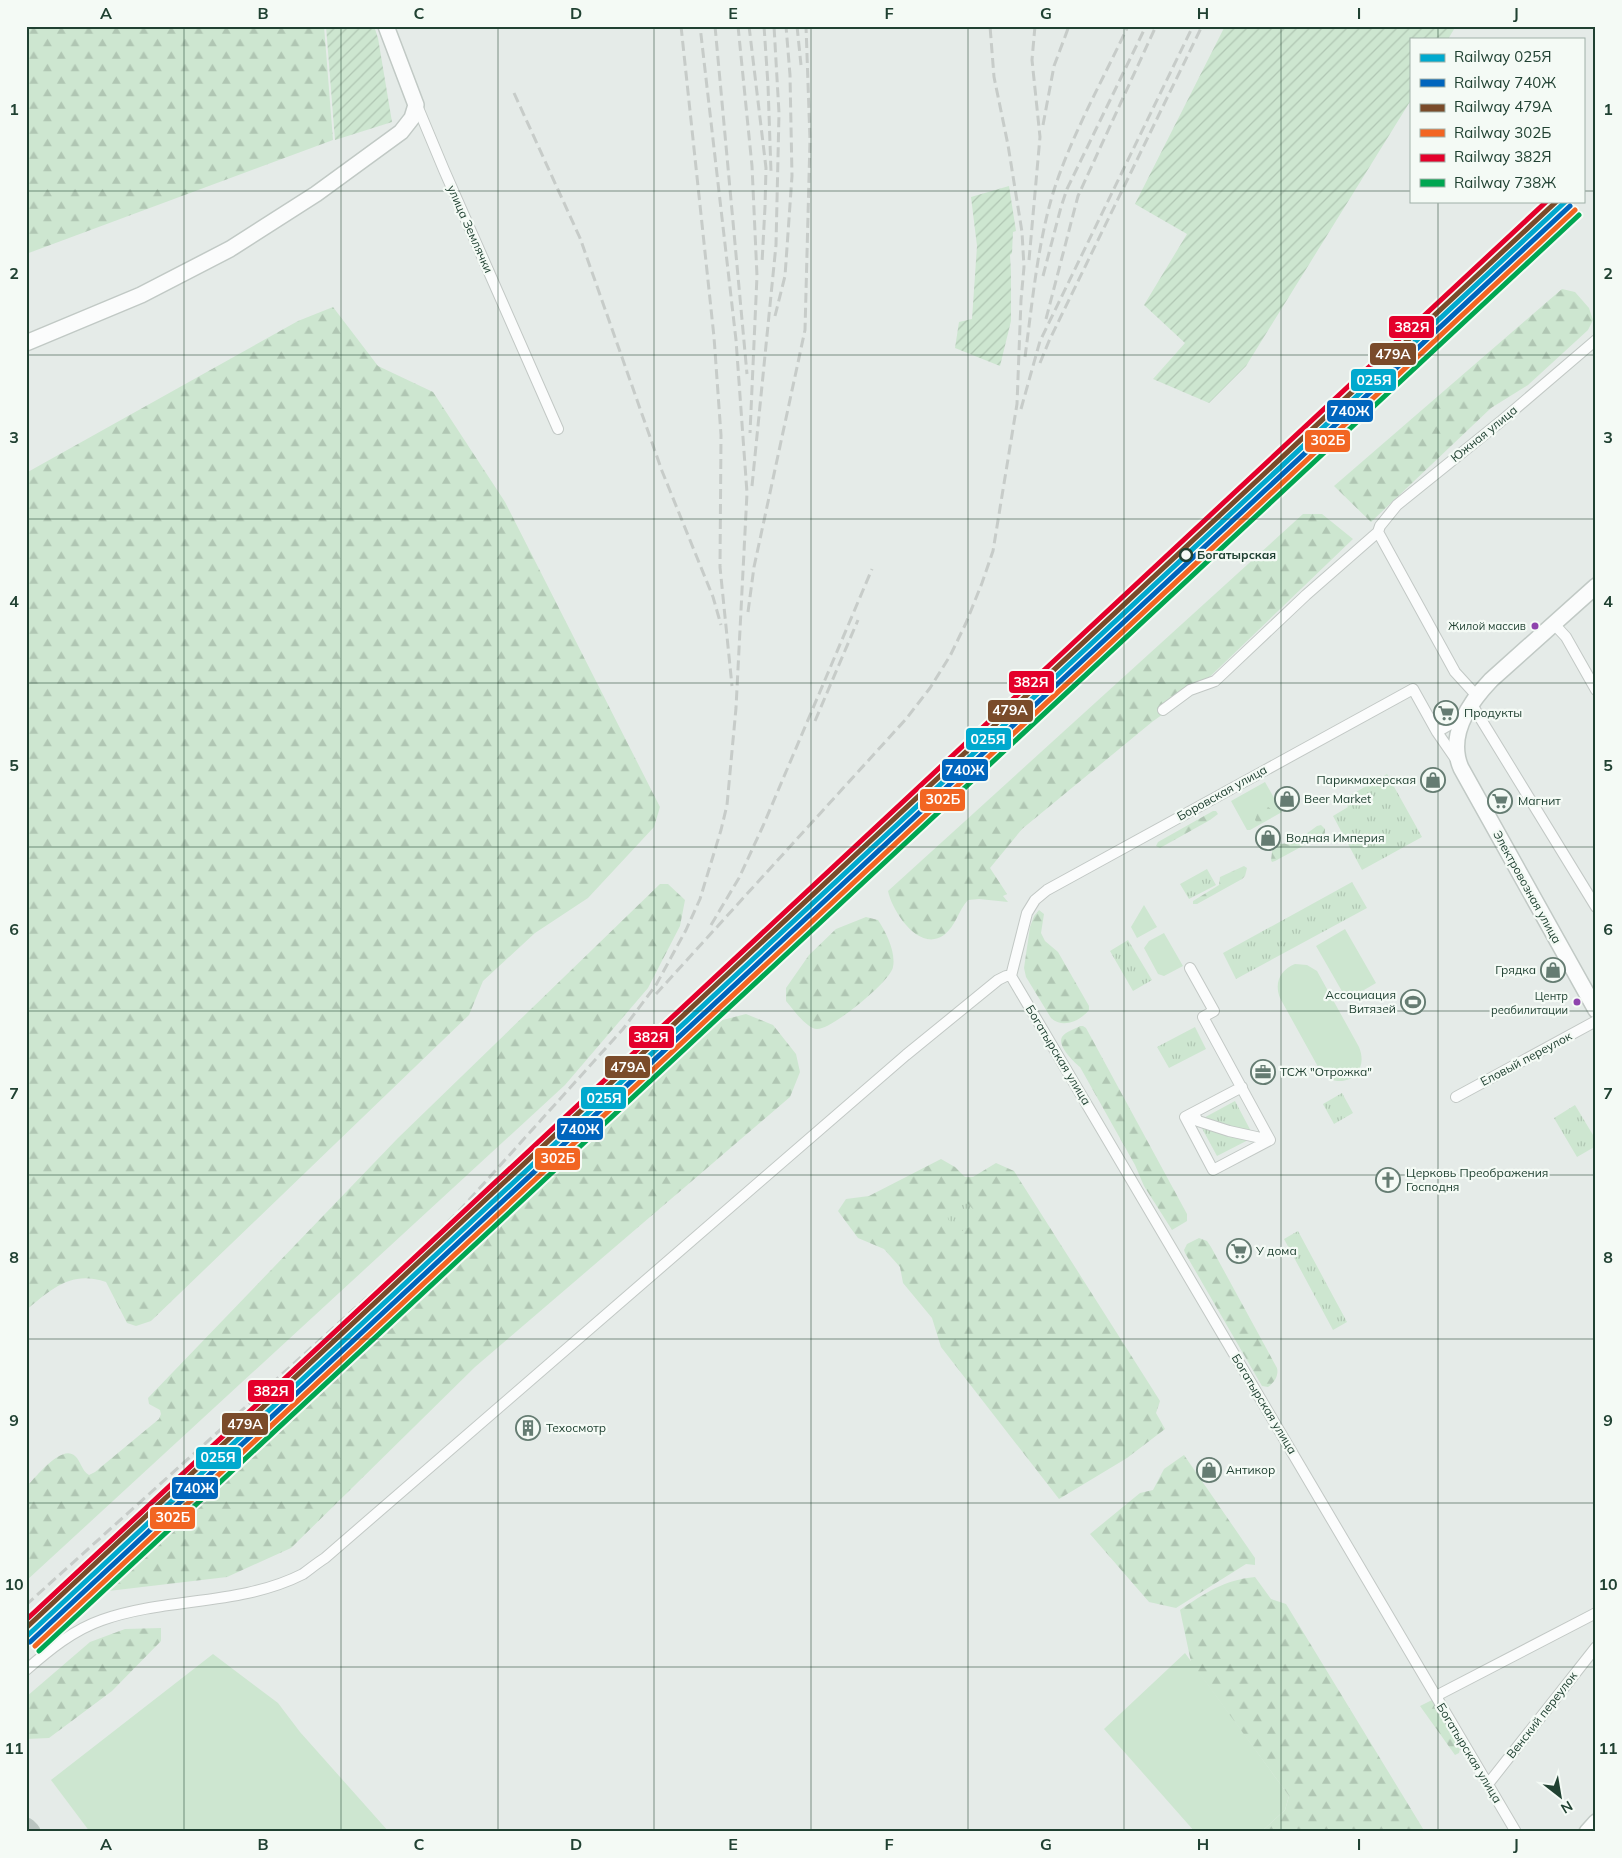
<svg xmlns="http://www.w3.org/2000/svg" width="1622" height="1858" font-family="Mulish,sans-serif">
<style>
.grass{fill:#cde6d0}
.forest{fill:url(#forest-firs)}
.park{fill:url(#park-tufts)}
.garden{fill:url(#garden-furrows)}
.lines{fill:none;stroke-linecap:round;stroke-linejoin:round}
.street-casing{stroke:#c2c8c5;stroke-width:12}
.secondary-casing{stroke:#c1c9c5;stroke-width:18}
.highway-casing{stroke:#bcc7c2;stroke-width:21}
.street{stroke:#fbfcfc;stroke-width:10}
.secondary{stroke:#fbfcfc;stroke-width:15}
.highway{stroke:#bac4c0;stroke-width:19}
.rail{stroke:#c7ccc9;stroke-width:3;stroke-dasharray:10 5;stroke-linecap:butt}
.rail-1-casing{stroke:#f4faf5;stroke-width:9}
.rail-2-casing{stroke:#f4faf5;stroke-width:9}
.rail-3-casing{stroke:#f4faf5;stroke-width:9}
.rail-4-casing{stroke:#f4faf5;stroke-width:9}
.rail-5-casing{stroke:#f4faf5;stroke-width:9}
.rail-6-casing{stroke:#f4faf5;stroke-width:9}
.rail-1{stroke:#00a9ce;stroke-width:5}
.rail-2{stroke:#0065bd;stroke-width:5}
.rail-3{stroke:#7a4b2a;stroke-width:5}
.rail-4{stroke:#f26522;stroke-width:5}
.rail-5{stroke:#e4002b;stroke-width:5}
.rail-6{stroke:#00a651;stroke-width:5}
.grid{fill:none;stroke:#204132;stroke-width:1;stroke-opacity:0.55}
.stop-dot{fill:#f4faf5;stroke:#204132;stroke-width:2.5}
.bus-dot{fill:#8e44ad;stroke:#f4faf5;stroke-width:2}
.labels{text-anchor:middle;stroke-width:4.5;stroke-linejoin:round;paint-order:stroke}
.bus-label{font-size:11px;fill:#204132;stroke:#f4faf5;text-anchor:end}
.street-label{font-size:12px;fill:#204132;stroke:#f4faf5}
.stop-label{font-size:12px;font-weight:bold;fill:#204132;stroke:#f4faf5;text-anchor:start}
.poi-label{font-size:12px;fill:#204132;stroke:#f4faf5;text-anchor:start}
.line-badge{stroke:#f4faf5;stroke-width:2}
.badge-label{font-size:14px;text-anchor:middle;font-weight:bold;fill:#fff}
.neatline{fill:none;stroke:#204132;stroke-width:2}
.grid-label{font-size:16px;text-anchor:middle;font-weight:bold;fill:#204132}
</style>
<defs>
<pattern id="forest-firs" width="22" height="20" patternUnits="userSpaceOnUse" patternTransform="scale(1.25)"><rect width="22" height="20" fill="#cde6d0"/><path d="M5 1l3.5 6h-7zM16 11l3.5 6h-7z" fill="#b0c6b3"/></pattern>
<pattern id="park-tufts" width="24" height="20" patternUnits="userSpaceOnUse" patternTransform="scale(1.25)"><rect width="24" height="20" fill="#cde6d0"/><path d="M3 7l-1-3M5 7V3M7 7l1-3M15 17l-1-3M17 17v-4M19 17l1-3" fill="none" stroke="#b0c6b3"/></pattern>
<pattern id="garden-furrows" width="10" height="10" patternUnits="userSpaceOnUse" patternTransform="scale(1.25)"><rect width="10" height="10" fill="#cde6d0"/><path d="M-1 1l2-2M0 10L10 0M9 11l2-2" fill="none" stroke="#b0c6b3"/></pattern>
</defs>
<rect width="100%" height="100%" fill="#e5ebe8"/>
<path class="grass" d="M1265,782l17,30 -32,18h-3l-16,-29z
M1144,905l13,22 -20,11 -6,-11z
M1345,929l31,54 -29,17 -31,-54z
M1164,933l19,33 -19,10 -6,-2 -14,-26 5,-7z
M1295,964l12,1 10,6 42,76c11,26 -15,45 -37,27l-42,-76c-6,-15 0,-28 15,-34z
M1185,1653l104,143 -4,14 -24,22h-66l-91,-103z
M213,1654l65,49 22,29 89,100h-299l-39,-52z"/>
<path class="forest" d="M26,26h298l9,114 -307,114z
M1562,289l13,3 14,16 4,12 -5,10 -60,55 -37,23 -120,114 -37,-36z
M333,307l45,59 55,26 72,110 155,305 -6,20 -66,71 -53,35 -52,48 -14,34 -318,306 -15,5 -9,-3 -21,-41c-35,-12 -54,7 -80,28v-837l272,-152z
M1303,514h19l31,25 -158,152 -43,31 -130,107 -32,39 17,26 -4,2 5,6 -29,-3 -11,1c-10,11 -12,26 -24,35 -25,18 -52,-24 -56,-44z
M1259,804c5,0 11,3 14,8l-7,8 -8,4 -3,-4 2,-6 -4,-2z
M1213,811h3l2,3 -8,6 -50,28 -4,-2 2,-4z
M1321,825l4,4v4l-2,2 -48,26 -3,1 -1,-2 2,-15 4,-1 17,-1 23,-17z
M1244,866l3,2 -2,8 -3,3 -45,25h-4v-3l26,-16 1,-8z
M660,884h8l17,16 -5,26 -32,62 -83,97 -539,496v-94c9,-9 36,-44 49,-31 6,5 6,14 14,19l6,-3 64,-53 2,-5 -1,-4 -11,-6 -1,-6 250,-260z
M1039,910l5,4 -3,19 4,8 13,11 31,54v4c-9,11 -26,19 -38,8l-25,-41 -2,-9 6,-41 4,-11z
M866,917l12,3c8,12 18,32 15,47 -2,14 -62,63 -76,62 -10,0 -25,-21 -31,-28v-13l23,-33 27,-26z
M746,1014l27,11 23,29 4,18 -10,25 -315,270 -184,181 -64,29 -127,15 611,-569z
M1080,1026h3l3,2 101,186v7l-15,9 -28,-44 -9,-21 -55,-98c-6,-5 -23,-21 -18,-30 3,-5 13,-8 18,-11z
M941,1159l14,8 10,10h8l23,-14 18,8 146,230 -4,12 9,16 -38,29 -68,41 -118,-152 -9,-29 -29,-35 -3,-16 -16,-18 -26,-11 -20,-27 8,-12 23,-3z
M1199,1238l8,3 4,6 66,121c2,8 -3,15 -9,19l-6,-1 -77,-133 -1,-3 3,-6z
M1184,1455l71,103v7l-9,-1 -70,44 -27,-6 -59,-68 50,-41 13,-3 11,-21z
M1255,1577l16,22 15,5 139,228h-164l24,-22 4,-14 -98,-134 -11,-52c25,-17 44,-30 75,-33z
M161,1628v13l-49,50 -63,47 -23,1v-42l64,-55 35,-13z
M1432,1700l28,49 -1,4 -4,2 -35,-49z"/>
<path class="park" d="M1387,774l35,63 -60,33 -29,-54 15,-9 -4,-8z
M1207,869l9,16 -27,14 -9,-15z
M1352,882l15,26 -131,71 -13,-26z
M1128,940l24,40 -19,11 -23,-40z
M1195,1027l11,22 -37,19 -12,-21z
M1342,1093l11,20 -19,11 -11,-20z
M1235,1101l19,36 -37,19 -19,-35z
M1575,1105l21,35v6l-19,11 -23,-39z
M964,1199l13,15v9l-17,9 -5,-2 -7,-11 -2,-16z
M1298,1231l49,91 -14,8 -49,-91z"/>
<path class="garden" d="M326,26h48l4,12 14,84 -57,18z
M1225,26h231l-8,13h-37v61l-165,266 -37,37 -56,-24 32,-36 -41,-38 43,-71 -52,-30z
M1009,186l7,45 -3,1 -1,21 -2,2 1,16v50l-11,45 -45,-18 4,-26 13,-3 5,-73 -6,-49z"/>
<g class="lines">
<defs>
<path id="street" d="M416,103l28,67 114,259
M1378,532l77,140 21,23
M1554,624l12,13 30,53
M1471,703l125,204
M1163,710l27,-20 25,-9 91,-86 72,-63 2,-6 17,-21 103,-83 96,-82
M1437,732l20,29
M1190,968l24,43 -11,6 67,123 -57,30 -28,-53 57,-30
M1011,976l505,856
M1011,976l16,-63 8,-13 12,-10 366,-201 24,43 26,-15
M1456,1097l140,-76
M1193,1113l5,8 31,10 41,9
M26,1670c23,-20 47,-40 76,-50 65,-23 138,-14 201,-46 7,-5 14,-11 22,-16l581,-503 92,-75 8,-4h5
M1436,1696l160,-83
M1488,1784l108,-137"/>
<path id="secondary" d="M26,343l115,-48 89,-46 86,-55 85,-62 11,-14 4,-13 -30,-79
M1596,586l-105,94c-22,23 -44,56 -30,88l135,242
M1587,1832l9,-10"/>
<path id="highway" d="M26,1828l4,4"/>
</defs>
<use href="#street" class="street-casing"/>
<use href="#secondary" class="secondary-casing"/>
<use href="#highway" class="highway-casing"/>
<use href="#street" class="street"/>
<use href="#secondary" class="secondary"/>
<use href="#highway" class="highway"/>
<path class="rail" d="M681,26l33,311 7,98 -1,132 12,119
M715,26l32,348
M738,26l14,140 5,110 -7,157
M749,26l17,142 -1,39 -3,56
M764,26l4,59 3,87
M797,26l4,39
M514,93l66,145 82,233 51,126 8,28
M1043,125l11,-59 15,-40
M1029,260l11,-123 -8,-77 3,-34
M1043,276l18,-69 6,-18 79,-163
M775,316l10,-40 7,-100 -2,-101 -4,-49
M1046,319l32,-123 78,-170
M1025,357c7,-52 12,-107 26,-157 17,-59 51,-118 77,-174
M1040,363l9,-22 153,-315
M1021,409l19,-68 153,-315
M752,486l24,-241 3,-132 -5,-87
M748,612l6,-45 51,-237 5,-190 -4,-114
M815,721l43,-101
M711,925l28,-47 24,-52 109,-257
M656,994l250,-275 24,-31 20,-32 16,-33 16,-40 11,-32 24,-147 4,-104 3,-33 -2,-35 -14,-87 -14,-68 -4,-51
M26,1605l387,-349 46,-45 164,-182 33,-44 30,-55 14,-31 21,-69 6,-25 9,-97 11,-215 -11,-153 -36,-314"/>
<defs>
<path id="rail-1" d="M26,1637l1540,-1436"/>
<path id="rail-2" d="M30,1642l1540,-1436"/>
<path id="rail-3" d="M26,1628l1531,-1427"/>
<path id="rail-4" d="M35,1646l1540,-1436"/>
<path id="rail-5" d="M26,1620l1521,-1419"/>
<path id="rail-6" d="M39,1651l1540,-1436"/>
</defs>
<use href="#rail-1" class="rail-1-casing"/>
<use href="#rail-2" class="rail-2-casing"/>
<use href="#rail-3" class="rail-3-casing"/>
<use href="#rail-4" class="rail-4-casing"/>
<use href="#rail-5" class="rail-5-casing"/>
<use href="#rail-6" class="rail-6-casing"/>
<use href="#rail-1" class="rail-1"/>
<use href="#rail-2" class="rail-2"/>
<use href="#rail-3" class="rail-3"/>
<use href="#rail-4" class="rail-4"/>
<use href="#rail-5" class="rail-5"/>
<use href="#rail-6" class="rail-6"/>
</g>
<path class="grid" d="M184,26v1806M341,26v1806M498,26v1806M654,26v1806M811,26v1806M968,26v1806M1124,26v1806M1281,26v1806M1438,26v13M26,191h1385M1583,191h13M1438,201v1631M26,355h1570M26,519h1570M26,683h1570M26,847h1570M26,1011h1570M26,1175h1570M26,1339h1570M26,1503h1570M26,1667h1570"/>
<defs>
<symbol id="supermarket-ring" viewBox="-11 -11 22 22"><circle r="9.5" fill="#f4faf5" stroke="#657c72" stroke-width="1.5"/><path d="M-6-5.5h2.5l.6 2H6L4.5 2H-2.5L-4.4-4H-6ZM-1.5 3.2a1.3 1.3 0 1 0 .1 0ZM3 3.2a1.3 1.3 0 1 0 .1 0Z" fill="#657c72"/></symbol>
<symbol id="shop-ring" viewBox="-11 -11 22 22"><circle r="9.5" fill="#f4faf5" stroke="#657c72" stroke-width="1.5"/><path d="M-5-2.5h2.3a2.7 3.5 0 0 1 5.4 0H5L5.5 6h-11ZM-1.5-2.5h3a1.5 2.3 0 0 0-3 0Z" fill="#657c72"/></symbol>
<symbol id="stadium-ring" viewBox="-11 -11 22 22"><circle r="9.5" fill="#f4faf5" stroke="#657c72" stroke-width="1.5"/><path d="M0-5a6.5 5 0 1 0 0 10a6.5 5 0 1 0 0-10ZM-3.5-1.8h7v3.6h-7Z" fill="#657c72"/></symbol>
<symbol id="office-ring" viewBox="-11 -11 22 22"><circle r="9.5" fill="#f4faf5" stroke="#657c72" stroke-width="1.5"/><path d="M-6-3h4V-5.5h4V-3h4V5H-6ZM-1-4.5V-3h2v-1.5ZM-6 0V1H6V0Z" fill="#657c72"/></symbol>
<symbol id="church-ring" viewBox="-11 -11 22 22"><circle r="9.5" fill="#f4faf5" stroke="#657c72" stroke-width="1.5"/><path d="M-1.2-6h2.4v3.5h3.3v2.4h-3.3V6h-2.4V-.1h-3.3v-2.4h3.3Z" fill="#657c72"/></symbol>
<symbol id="building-ring" viewBox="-11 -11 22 22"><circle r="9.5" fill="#f4faf5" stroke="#657c72" stroke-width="1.5"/><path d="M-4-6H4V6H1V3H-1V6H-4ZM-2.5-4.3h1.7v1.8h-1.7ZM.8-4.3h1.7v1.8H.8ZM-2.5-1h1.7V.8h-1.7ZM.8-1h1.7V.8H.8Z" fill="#657c72"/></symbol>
</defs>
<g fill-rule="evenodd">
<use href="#supermarket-ring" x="1432" y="699" width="28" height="28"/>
<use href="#shop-ring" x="1419" y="766" width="28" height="28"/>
<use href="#shop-ring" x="1273" y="785" width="28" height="28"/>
<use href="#supermarket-ring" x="1486" y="787" width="28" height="28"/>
<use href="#shop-ring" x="1254" y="824" width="28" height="28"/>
<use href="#shop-ring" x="1539" y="956" width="28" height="28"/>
<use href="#stadium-ring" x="1399" y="988" width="28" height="28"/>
<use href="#office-ring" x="1249" y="1058" width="28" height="28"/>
<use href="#church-ring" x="1374" y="1166" width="28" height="28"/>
<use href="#supermarket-ring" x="1225" y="1237" width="28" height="28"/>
<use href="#building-ring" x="514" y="1414" width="28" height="28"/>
<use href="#shop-ring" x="1195" y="1456" width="28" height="28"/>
</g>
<circle class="stop-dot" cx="1186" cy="555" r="6"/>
<g class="bus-dot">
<circle cx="1535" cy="626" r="4.5"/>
<circle cx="1577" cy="1002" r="4.5"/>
</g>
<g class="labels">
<g class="bus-label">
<text x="1526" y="630">Жилой массив</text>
<text x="1568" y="1000">Центр<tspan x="1568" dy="14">реабилитации</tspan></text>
</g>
<g class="street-label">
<text transform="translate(470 229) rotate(66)" y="4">улица Землячки</text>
<text transform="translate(1484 434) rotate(-39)" y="4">Южная улица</text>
<text transform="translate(1222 793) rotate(-29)" y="4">Боровская улица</text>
<text transform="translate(1527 887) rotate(61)" y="4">Электровозная улица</text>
<text transform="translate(1058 1055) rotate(59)" y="4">Богатырская улица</text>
<text transform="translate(1526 1059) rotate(-28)" y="4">Еловый переулок</text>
<text transform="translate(1264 1404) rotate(59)" y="4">Богатырская улица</text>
<text transform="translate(1542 1715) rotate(-52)" y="4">Венский переулок</text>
<text transform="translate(1469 1753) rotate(59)" y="4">Богатырская улица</text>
</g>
<g class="stop-label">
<text x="1197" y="559">Богатырская</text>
</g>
<g class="poi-label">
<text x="1464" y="717">Продукты</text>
<text x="1416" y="784" text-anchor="end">Парикмахерская</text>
<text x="1304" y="803">Beer Market</text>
<text x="1518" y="805">Магнит</text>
<text x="1286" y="842">Водная Империя</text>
<text x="1536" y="974" text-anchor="end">Грядка</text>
<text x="1396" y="999" text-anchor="end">Ассоциация<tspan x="1396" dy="14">Витязей</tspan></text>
<text x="1280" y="1076">ТСЖ "Отрожка"</text>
<text x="1406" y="1177">Церковь Преображения<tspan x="1406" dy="14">Господня</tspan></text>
<text x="1256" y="1255">У дома</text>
<text x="546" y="1432">Техосмотр</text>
<text x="1226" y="1474">Антикор</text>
</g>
</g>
<g class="line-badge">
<rect x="1388" y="315" width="47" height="24" rx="5" fill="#e4002b"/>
<rect x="1369" y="342" width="48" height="24" rx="5" fill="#7a4b2a"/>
<rect x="1350" y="368" width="47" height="24" rx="5" fill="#00a9ce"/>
<rect x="1326" y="399" width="48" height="24" rx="5" fill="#0065bd"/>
<rect x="1304" y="429" width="47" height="24" rx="5" fill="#f26522"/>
<rect x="1008" y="670" width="47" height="24" rx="5" fill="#e4002b"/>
<rect x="987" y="699" width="47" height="24" rx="5" fill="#7a4b2a"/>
<rect x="965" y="727" width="47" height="24" rx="5" fill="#00a9ce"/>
<rect x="941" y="758" width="48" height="24" rx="5" fill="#0065bd"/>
<rect x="919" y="788" width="47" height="24" rx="5" fill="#f26522"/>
<rect x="628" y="1025" width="47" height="24" rx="5" fill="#e4002b"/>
<rect x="604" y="1055" width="47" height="24" rx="5" fill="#7a4b2a"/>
<rect x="580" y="1086" width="47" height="24" rx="5" fill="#00a9ce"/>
<rect x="556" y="1117" width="48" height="24" rx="5" fill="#0065bd"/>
<rect x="534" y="1147" width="47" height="24" rx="5" fill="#f26522"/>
<rect x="247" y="1379" width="48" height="24" rx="5" fill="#e4002b"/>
<rect x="221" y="1412" width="48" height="24" rx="5" fill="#7a4b2a"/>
<rect x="195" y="1446" width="47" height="24" rx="5" fill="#00a9ce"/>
<rect x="171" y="1476" width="48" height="24" rx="5" fill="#0065bd"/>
<rect x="149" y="1506" width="47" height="24" rx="5" fill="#f26522"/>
</g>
<g class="badge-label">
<text x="1412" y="332">382Я</text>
<text x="1393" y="359">479А</text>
<text x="1374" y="385">025Я</text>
<text x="1350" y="416">740Ж</text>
<text x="1328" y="445">302Б</text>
<text x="1031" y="687">382Я</text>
<text x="1010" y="715">479А</text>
<text x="988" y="744">025Я</text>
<text x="965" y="775">740Ж</text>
<text x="943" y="804">302Б</text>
<text x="651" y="1042">382Я</text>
<text x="628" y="1072">479А</text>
<text x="604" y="1103">025Я</text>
<text x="580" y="1134">740Ж</text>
<text x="558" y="1163">302Б</text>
<text x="271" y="1396">382Я</text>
<text x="245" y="1429">479А</text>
<text x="218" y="1462">025Я</text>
<text x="195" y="1493">740Ж</text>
<text x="173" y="1522">302Б</text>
</g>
<rect width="1622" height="1858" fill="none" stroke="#f4faf5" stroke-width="55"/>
<rect x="1410" y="38" width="175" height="165" fill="#f4faf5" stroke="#9fb0a7"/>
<rect x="1420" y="54" width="25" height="8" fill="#00a9ce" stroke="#9fb0a7"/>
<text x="1454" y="62" font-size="15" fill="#204132">Railway 025Я</text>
<rect x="1420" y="79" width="25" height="8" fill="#0065bd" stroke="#9fb0a7"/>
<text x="1454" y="88" font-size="15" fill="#204132">Railway 740Ж</text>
<rect x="1420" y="104" width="25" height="8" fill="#7a4b2a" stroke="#9fb0a7"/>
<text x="1454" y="112" font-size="15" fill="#204132">Railway 479А</text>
<rect x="1420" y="129" width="25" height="8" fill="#f26522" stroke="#9fb0a7"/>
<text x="1454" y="138" font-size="15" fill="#204132">Railway 302Б</text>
<rect x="1420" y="154" width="25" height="8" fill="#e4002b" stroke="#9fb0a7"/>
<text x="1454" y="162" font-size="15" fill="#204132">Railway 382Я</text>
<rect x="1420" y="179" width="25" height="8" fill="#00a651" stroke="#9fb0a7"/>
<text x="1454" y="188" font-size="15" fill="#204132">Railway 738Ж</text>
<g transform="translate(1560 1796) rotate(149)" stroke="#f4faf5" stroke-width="4" paint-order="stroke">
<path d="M0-4L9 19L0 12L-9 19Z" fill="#204132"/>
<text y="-8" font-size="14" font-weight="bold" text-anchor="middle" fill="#204132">N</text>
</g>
<rect x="28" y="28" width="1566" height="1802" class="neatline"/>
<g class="grid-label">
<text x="106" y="19">A</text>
<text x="263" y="19">B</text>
<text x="419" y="19">C</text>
<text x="576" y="19">D</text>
<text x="733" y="19">E</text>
<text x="889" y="19">F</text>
<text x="1046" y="19">G</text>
<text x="1203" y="19">H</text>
<text x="1359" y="19">I</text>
<text x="1516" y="19">J</text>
<text x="14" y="115">1</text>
<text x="1608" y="115">1</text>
<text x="14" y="279">2</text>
<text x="1608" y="279">2</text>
<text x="14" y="443">3</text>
<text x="1608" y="443">3</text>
<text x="14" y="607">4</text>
<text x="1608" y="607">4</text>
<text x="14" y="771">5</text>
<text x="1608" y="771">5</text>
<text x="14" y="935">6</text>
<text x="1608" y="935">6</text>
<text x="14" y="1099">7</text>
<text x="1608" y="1099">7</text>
<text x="14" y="1263">8</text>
<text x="1608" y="1263">8</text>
<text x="14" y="1426">9</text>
<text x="1608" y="1426">9</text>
<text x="14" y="1590">10</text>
<text x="1608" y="1590">10</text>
<text x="14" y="1754">11</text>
<text x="1608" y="1754">11</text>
<text x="106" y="1850">A</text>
<text x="263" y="1850">B</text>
<text x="419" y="1850">C</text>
<text x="576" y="1850">D</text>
<text x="733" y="1850">E</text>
<text x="889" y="1850">F</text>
<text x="1046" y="1850">G</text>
<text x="1203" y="1850">H</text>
<text x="1359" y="1850">I</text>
<text x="1516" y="1850">J</text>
</g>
</svg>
